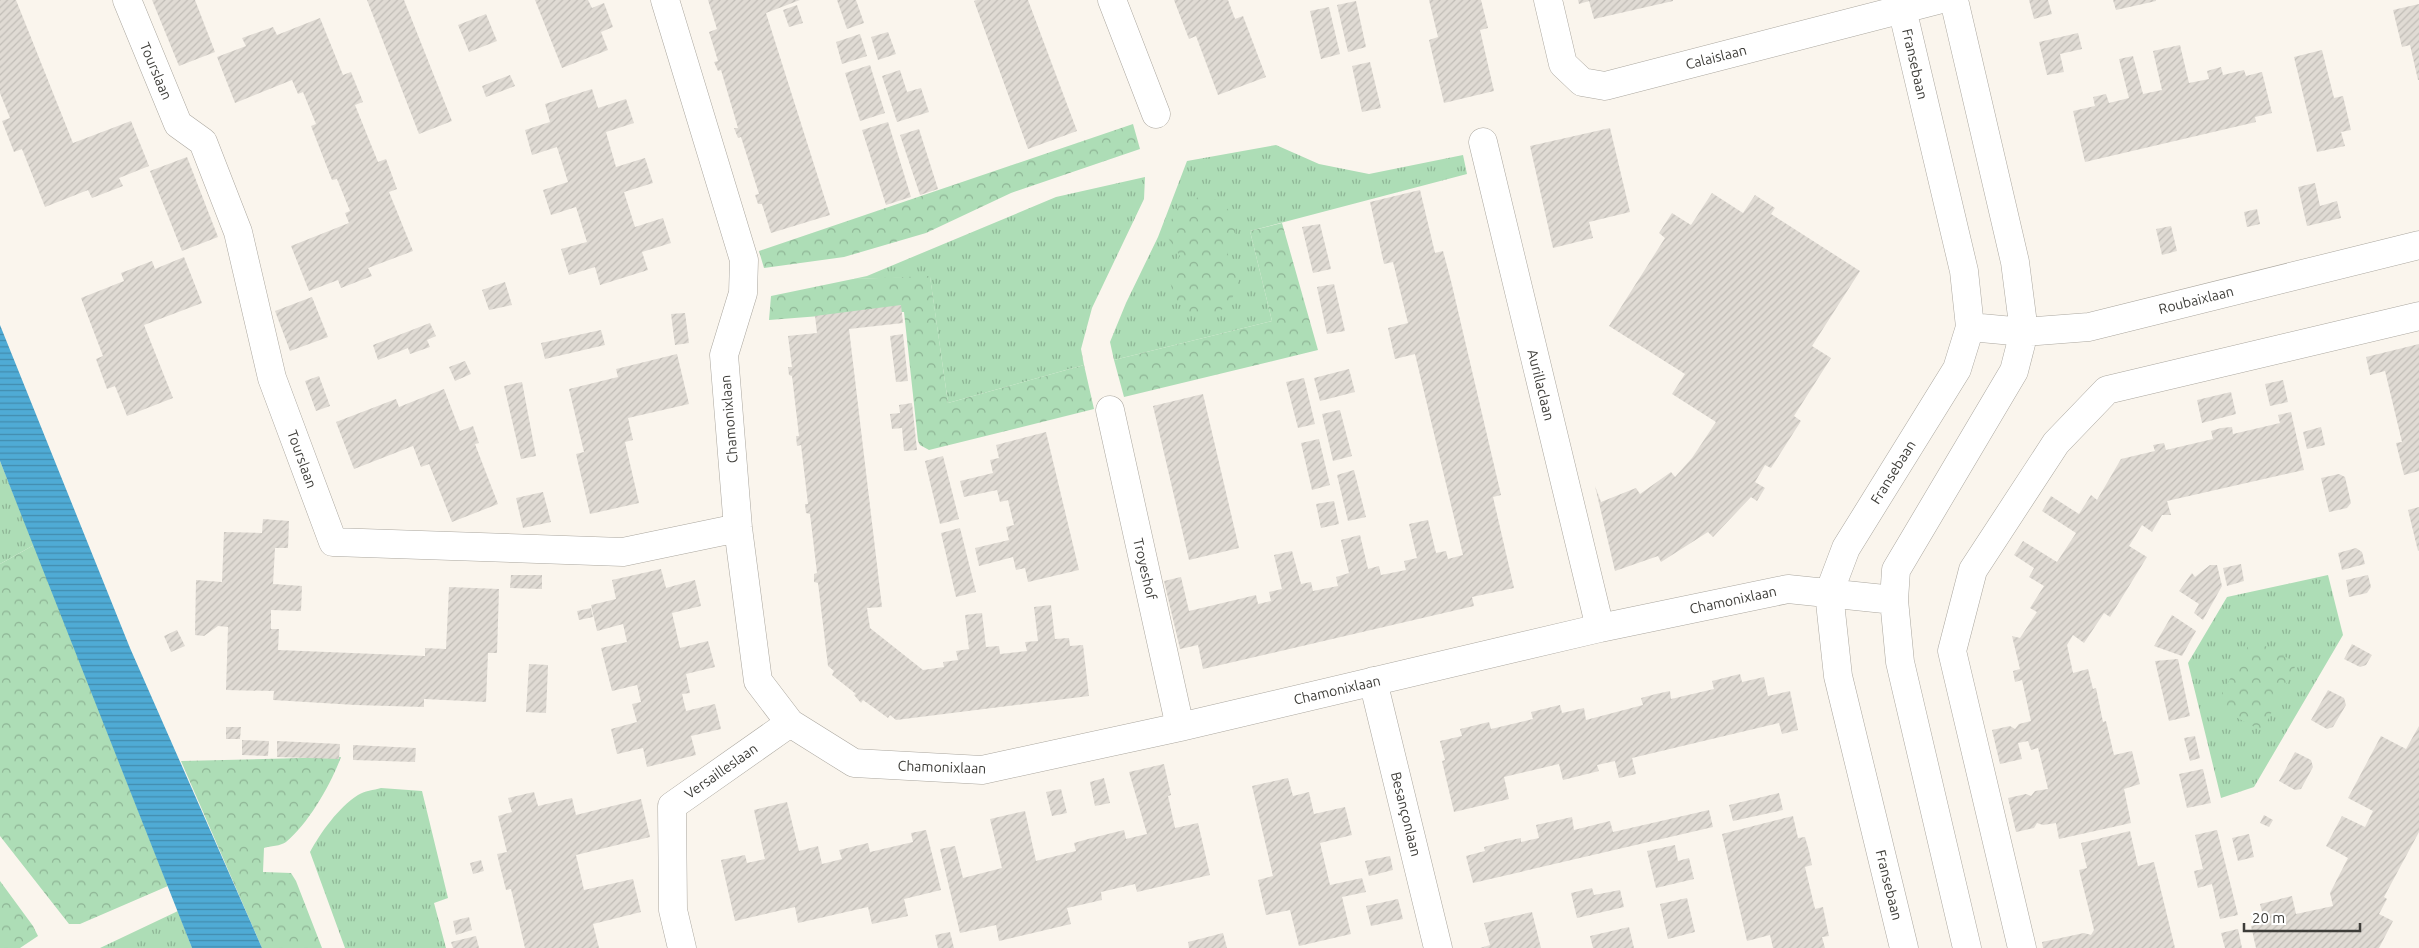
<svg xmlns="http://www.w3.org/2000/svg" width="2419" height="948" font-family="Ubuntu,sans-serif">
<style>
.grass{fill:url(#grass-tufts)}
.forest{fill:url(#forest-crowns)}
.water{fill:url(#water-rules)}
.building{fill:url(#building-hatch)}
.lines{fill:none;stroke-linecap:round;stroke-linejoin:round}
.minor-casing{stroke:#aba79f;stroke-width:29}
.minor{stroke:#fff;stroke-width:28}
.labels{text-anchor:middle;stroke-width:4;stroke-linejoin:round;paint-order:stroke}
.street-label{font-size:14px;fill:#3e3d39;stroke:#fff}
</style>
<defs>
<pattern id="grass-tufts" width="24" height="20" patternUnits="userSpaceOnUse" patternTransform="scale(1.25)"><rect width="24" height="20" fill="#adddb6"/><path d="M3 7l-1-3M5 7V3M7 7l1-3M15 17l-1-3M17 17v-4M19 17l1-3" fill="none" stroke="#8eb495"/></pattern>
<pattern id="forest-crowns" width="20" height="18" patternUnits="userSpaceOnUse" patternTransform="scale(1.25)"><rect width="20" height="18" fill="#adddb6"/><path d="M2 6a3 3 0 1 1 6 0M12 15a3 3 0 1 1 6 0" fill="none" stroke="#8eb495"/></pattern>
<pattern id="water-rules" width="6" height="5" patternUnits="userSpaceOnUse" patternTransform="scale(1.25)"><rect width="6" height="5" fill="#4fabd5"/><path d="M0 2.5h6" fill="none" stroke="#438cae"/></pattern>
<pattern id="building-hatch" width="6" height="6" patternUnits="userSpaceOnUse" patternTransform="scale(1.25)"><rect width="6" height="6" fill="#e0dbd4"/><path d="M-1 1l2-2M0 6l6-6M5 7l2-2" fill="none" stroke="#c1bdb7"/></pattern>
</defs>
<rect width="100%" height="100%" fill="#faf5ed"/>
<path class="grass" d="M1276,145l43,19 50,10 94,-19 4,19 -217,57 22,90 -158,39 -4,-18 16,-39 32,-66 29,-76z
M1145,177l-1,22 -52,109 -11,41 3,16 -136,38 -18,-126 -77,2 14,-3 189,-79z
M0,461l34,84 -34,19z
M2328,575l15,60 -89,152 -33,11 -33,-135 39,-66z
M381,788l41,3 26,107 -14,5 12,45h-101l-35,-96c11,-20 28,-44 48,-57 6,-4 16,-5 23,-7z
M178,911l14,37h-92z"/>
<path class="forest" d="M1133,124l7,25 -129,44 -85,40 -82,24 -80,11 -5,-17z
M1200,197l19,3 17,18 -1,17 -8,18 13,17c-1,17 -9,41 -29,44 -6,2 -14,0 -20,0l-17,-16 -5,-21 11,-21 -12,-18 1,-14 12,-22z
M1282,223l36,127 -194,47 -10,-37 158,-39 -22,-90z
M930,276l18,127 136,-38 10,44 -165,41 -9,-5 -2,-4 -14,-129h-33l-102,8 2,-24 82,-17z
M34,545l134,341 -88,38h-11l-69,-88v-272z
M2252,639l45,24 -35,68 -47,-25z
M341,757c-10,27 -32,66 -55,85 -5,4 -16,4 -22,6l-1,24 28,1 5,8 26,67h-60l-81,-187z
M0,881l33,45 5,10 -18,12h-20z"/>
<path class="water" d="M0,325l130,323 132,300h-70l-192,-487z"/>
<path class="building" d="M0,0h16l57,143 58,-22 18,45 -30,12 4,8 -31,12 -4,-8 -43,17 -23,-58 -8,3 -12,-31 8,-3 -10,-25z
M152,0h43l20,52 -36,14z
M367,0h37l48,121 -33,13z
M535,0h53l4,8 12,-5 9,24 -12,5 7,18 -46,18z
M708,0h92l-34,13 64,202 -59,18 -9,-29h-4l-3,-9 4,-1 -18,-57 -3,1 -4,-10h4l-17,-58 -3,1 -4,-9 4,-1 -9,-29 8,-3z
M837,0h19l8,23 -17,6z
M977,0h51l49,131 -49,18 -54,-148z
M1174,0h54l7,19 8,-3 23,61 -48,18 -22,-59 -7,3z
M1429,0h52l7,28 -8,2 14,61 -50,12 -15,-63 9,-3z
M1578,0h95v1l-79,18 -5,-18 -10,3z
M2029,0h19l4,14 -18,5z
M2113,0h43v1l-40,9z
M1356,1l10,46 -18,5 -11,-47z
M2419,4v76h-1l-8,-35 -8,2 -9,-37z
M797,5l6,18 -14,4 -6,-17z
M1329,7l11,47 -19,5 -11,-48z
M486,14l11,27 -28,11 -11,-27z
M320,18l23,57 8,-3 12,30 -8,3 23,57 8,-3 11,30 -8,3 24,59 -45,17 4,8 -31,12 -3,-8 -29,11 -18,-45 58,-23 -4,-10 5,-2 -13,-32 -5,1 -21,-54 5,-2 -13,-32 -5,2 -6,-14 -57,23 -18,-46 29,-11 -4,-8 31,-11 4,8z
M888,32l8,22 -18,6 -7,-23z
M2078,33l4,16 -22,5 4,18 -17,3 -8,-33z
M860,34l7,22 -25,8 -6,-22z
M2180,45l9,38 20,-4 -2,-8 14,-4 2,8 21,-5 2,6 16,-4 10,41 -17,4 1,5 -171,40 -12,-51 22,-5 -2,-9 13,-3 3,9 20,-5 -10,-39 14,-3 10,38 19,-4 -9,-39z
M2322,50l12,48 9,-2 8,34 -10,2 4,14 -28,6 -23,-95z
M1370,62l11,46 -19,4 -10,-46z
M870,65l15,48 -25,8 -15,-48z
M900,70l7,22 14,-4 8,24 -32,10 -15,-46z
M510,75l5,11 -29,11 -4,-11z
M592,89l6,19 28,-9 8,24 -28,9 10,35 29,-9 8,25 -29,9 11,35 28,-9 8,25 -29,9 6,18 -48,15 -5,-18 -26,8 -8,-26 26,-7 -11,-35 -25,8 -8,-25 25,-8 -11,-35 -25,8 -7,-25 25,-8 -5,-18z
M888,122l23,75 -25,8 -24,-75z
M1610,128l20,84 -41,10 4,16 -40,10 -23,-102z
M919,129l19,60 -18,6 -20,-60z
M187,157l31,80 -36,14 -32,-80z
M2315,183l5,23 17,-5 4,17 -34,8 -9,-39z
M1420,190l15,63 8,-2 8,30 50,214 -8,2 21,91 -42,9 2,9 -271,63 -5,-24 -18,4 -16,-68 17,-4 8,34 67,-16 2,9 13,-3 -2,-9 13,-3 -8,-34 18,-4 9,33 10,-2 2,9 25,-5 -2,-9 13,-4 -8,-33 19,-5 8,34 11,-3 2,9 25,-5 -2,-9 13,-3 -8,-34 19,-4 8,33 10,-2 2,8 15,-4 -48,-201 -20,5 -7,-31 20,-5 -15,-61 -9,2 -14,-62z
M1712,193l31,20 12,-18 20,13 -4,6 89,57 -48,75 19,12 -37,58 7,5 -30,47 -6,-3 -10,17 10,6 -8,13 -6,-4 -38,40 -5,-5 -47,30 -3,-6 -43,15 -20,-85 6,16 35,-14 4,6 31,-22 4,5 17,-19 24,-36 -44,-28 13,-20 -76,-48 56,-88 -6,-5 13,-20 19,12z
M2257,209l3,15 -13,3 -3,-15z
M1320,224l11,45 -18,4 -11,-46z
M2171,226l6,25 -15,4 -6,-26z
M184,257l18,46 -58,22 29,73 -46,18 -12,-30 -8,3 -11,-30 7,-3 -22,-58 43,-17 -3,-8 31,-12 3,8z
M505,282l7,23 -23,5 -7,-20z
M1334,284l11,47 -18,3 -10,-47z
M312,297l16,40 -38,14 -15,-40z
M901,305l2,18 -54,6 33,278 -15,1 3,20 53,42 21,-3 -1,-5 15,-2 -2,-9 13,-2 -4,-34 17,-2 4,34 13,-1 1,8 27,-3 -2,-9 13,-1 -4,-34 17,-2 4,34 14,-1 1,8 13,-1 6,51 -193,24 -6,-5 -2,3 -25,-18 -2,3 -7,-8 2,-1 -24,-19 2,-4 -6,-5 -10,-83 -4,-1v-8l3,-1 -7,-59 -4,-1 -1,-9h3l-7,-59 -4,1 -1,-10h3l-7,-60 -3,-1 -1,-8h4l-4,-31 29,-3 -2,-17z
M685,313l4,30 -14,2 -4,-31z
M430,323l6,13 -9,4 3,7 -20,7 -2,-6 -30,12 -5,-15z
M601,330l4,15 -60,14 -4,-16z
M903,334l5,47 -12,1 -6,-46z
M2419,344v127l-15,4 -8,-32 6,-1 -17,-71 -15,4 -4,-18z
M677,354l12,50 -61,14 5,22 -8,2 14,61 -49,11 -14,-60 8,-2 -15,-63 49,-12 -2,-8z
M465,361l6,13 -16,7 -6,-14z
M1349,369l6,23 -35,9 -6,-23z
M319,376l11,30 -14,5 -11,-30z
M1304,378l11,46 -17,4 -12,-46z
M2283,380l5,22 -18,4 -5,-22z
M522,382l14,74 -15,3 -17,-73z
M444,389l16,42 13,-5 6,17 -4,1 23,60 -46,18 -23,-58 -8,3 -8,-21 -59,23 -18,-47 60,-23 3,8z
M2231,392l5,22 -34,9 -5,-23z
M1203,394l36,154 -50,12 -36,-154z
M912,403l5,47 -13,1 -2,-23 -10,1 -2,-15 10,-1 -1,-8z
M1340,410l12,46 -19,5 -11,-47z
M2291,412l13,58 -137,31 4,14h-9l-10,17 -10,-7 -13,21 18,11 -37,60 -6,-4 -20,30 -11,-8 -6,10 6,28 15,-4 5,20 3,-1 7,34 3,-1 8,34 18,-4 8,33 -16,5 7,34 -72,16 -3,-16 -13,2 -6,-2 -3,5 -18,4 -8,-34 18,-4 5,2 4,-5 13,-2 -4,-17 -6,-24 -7,2 -3,-9 -10,2 4,16 -22,5 -8,-34 18,-4 5,3 4,-5 12,-3 -9,-41 -7,2 -2,-11 7,-2 -8,-33 8,2 17,-26 -7,-4 14,-22 -15,-9 5,-9 -20,-13 9,-14 34,21 19,-29 -34,-22 9,-15 28,18 12,-19 6,5 24,-41 34,-8 -2,-6 11,-2 2,7 47,-11 -2,-8 10,-3 11,-1 1,7 47,-11 -2,-8z
M2321,427l4,18 -18,4 -4,-17z
M1046,432l33,138 -51,12 -3,-14 -9,2 -3,-13 -34,9 -4,-18 34,-8 -3,-13 8,-2 -3,-12 -3,-13 -8,2 -3,-12 -33,7 -4,-16 33,-8 -3,-13 9,-2 -3,-13z
M1319,439l11,46 -18,5 -11,-47z
M943,456l16,63 -19,5 -15,-63z
M1354,470l12,47 -18,4 -11,-46z
M2339,474l6,3 6,26 -4,5 -18,4 -8,-34z
M543,492l8,30 -28,6 -7,-30z
M1334,501l5,23 -18,4 -5,-24z
M2419,507v43l-1,1 -10,-41z
M263,519l26,2 -1,27h-13l-2,36 29,2 -1,25 -30,-1v19h8l-1,21 147,6v-8l21,1 3,-62 50,2 -2,64h-9l-2,49 -62,-3v8l-68,-2 -83,-5 1,-9 -48,-1 2,-63 -10,-1 -14,10 -9,-1 1,-55 26,2 2,-50 38,1z
M960,528l16,64 -20,5 -15,-64z
M2356,548l6,4 3,12 -23,6 -4,-17z
M2241,564l3,17 -17,5 -4,-18z
M2210,565h7l5,21 -19,34 -9,-7 5,-9 -20,-13 13,-18 3,4z
M661,569l5,19 29,-8 6,26 -29,7 8,35 28,-7 7,26 -29,7 4,19 -8,1 4,17 29,-7 6,25 -30,7 5,19 -49,12 -4,-19 -26,6 -6,-25 26,-7 -5,-18 9,-2 -4,-17 -25,6 -11,-43 26,-6 -4,-18 -26,7 -6,-26 25,-6 -4,-19z
M511,575h31v14l-32,-1z
M2368,575l3,12 -4,6 -18,4 -3,-17z
M591,608l2,9 -14,3 -2,-9z
M2172,615l24,16 -14,25 -28,-10z
M177,630l8,16 -14,6 -7,-16z
M2352,644l20,11 -6,10 -6,2 -16,-8z
M2178,659l12,57 -21,5 -14,-60z
M529,664l19,1 -2,48 -20,-1z
M1740,674l2,8 22,-5 4,19 22,-5 8,39 -16,4 -3,-11 -147,35 4,16 -17,4 -4,-17 -18,4 2,6 -36,9 -4,-16 -55,13 5,22 -55,13 -12,-51 3,-1 -5,-19 22,-5 -2,-7 29,-7 2,7 42,-10 -2,-7 29,-7 2,8 22,-5 2,12 57,-15 -2,-7 15,-4 14,-3 1,8 43,-10 -2,-8z
M2328,690l16,8 2,7 -13,22 -6,2 -16,-9z
M2419,726v106l-35,65 3,2 -8,15 14,7 -14,27h-123l-5,-22 14,-3 -5,-19 32,-8 4,18 37,-8 -3,-13 18,-35 -22,-12 16,-30 23,11 8,-16 -25,-13 33,-62 25,13z
M226,727h15l-1,12h-14z
M2195,736l5,22 -10,3 -6,-23z
M242,740l27,1 -1,15 -26,-1z
M277,741l63,3 -1,15 -62,-2z
M353,745l63,3 -1,14 -62,-2z
M2295,752l16,8 2,7 -12,22 -6,1 -16,-9z
M1164,764l7,31 -3,1 7,32 23,-5 12,52 -73,17 -2,-8 -34,8 1,8 -35,8 4,16 -72,17 -3,-16 -36,8 -20,-84 15,-3 8,32 39,-10 -12,-49 35,-8 11,50 40,-10 -2,-8 14,-4 36,-9 2,9 21,-5 -18,-62z
M2203,769l8,34 -24,5 -8,-34z
M1104,778l6,25 -15,3 -5,-24z
M1288,778l5,18 16,-4 5,22 31,-7 7,28 -32,8 10,42 32,-7 4,14 -24,5 9,37 -52,12 -9,-36 -24,5 -8,-35 15,-4 -21,-90z
M1061,789l6,24 -15,3 -6,-24z
M534,792l4,14 34,-8 4,17 65,-16 9,38 -74,18 8,35 49,-11 8,33 -48,12 6,24h-74l-14,-59 -5,1 -9,-36 10,-2 -9,-36 14,-4 -4,-14z
M1779,793l4,17 -50,11 -4,-16z
M787,802l12,49 19,-5 4,18 20,-5 -3,-9 29,-7 2,9 43,-10 -2,-9 15,-3 15,60 -37,9 4,17 -36,8 -4,-17 -70,16 -3,-16 -60,14 -14,-61 24,-5 2,8 18,-4 -11,-49z
M1709,810l4,17 -240,56 -7,-27 19,-5 -1,-4 18,-5 19,-4v4l18,-4 -3,-13 36,-8 2,13 36,-9 3,11z
M2264,815l9,5 -4,7 -9,-4z
M1793,816l5,22 7,-1 4,14 3,14 -7,2 10,42 8,-2 3,15 3,14 -7,1 3,11h-52l-3,-13 -23,6 -25,-107z
M2217,830l21,85 -18,4 -8,-35 -14,4 -4,-17 9,-2 -8,-34z
M2130,831l8,35 16,-4 21,86h-132l-1,-6 42,-9 7,2 3,-5 -15,-60 8,-2 -6,-25z
M2249,834l5,23 -16,4 -6,-23z
M1675,845l3,16 11,-3 5,21 -38,9 -9,-37z
M1390,856l3,14 -24,6 -4,-15z
M481,860l3,11 -11,3 -3,-11z
M1592,888l2,7 26,-5 4,17 -47,11 -6,-25z
M1687,898l8,34 -27,7 -8,-35z
M1398,899l5,20 -32,7 -5,-20z
M1532,912l9,36h-61l10,-3 -6,-22z
M469,917l3,13 -16,5 -3,-14z
M1629,927l5,21h-41l-3,-12z
M2238,929l4,19h-17l-4,-15z
M950,932l4,16h-16l-3,-13z
M1223,933l4,15h-38l-1,-6z
M476,936l3,12h-26l-2,-6z"/>
<g class="lines">
<defs>
<path id="minor" d="M127,0l51,124 25,18 35,90 34,146 61,164 290,10 115,-24
M665,0l79,260 -1,33 -19,62 14,173 20,153 32,42 64,40 128,7 198,-43 420,-99 188,-39 106,11
M1112,0l44,114
M1548,0l15,64 19,18 23,4 333,-86
M1900,0l64,271 6,56 -13,42 -111,179 -17,45 9,83 66,272
M1954,0l61,262 9,70 -10,39 -118,199 -2,30 6,62 67,286
M1483,142l117,486
M1970,327l54,5 65,-5 330,-82
M1110,410l70,317
M1373,681l65,267
M682,948l-9,-38 -1,-104 118,-83
M2022,948l-70,-297 21,-81 83,-127 51,-53 312,-74"/>
</defs>
<use href="#minor" class="minor-casing"/>
<use href="#minor" class="minor"/>
</g>
<g class="labels">
<g class="street-label">
<text transform="translate(1716 57) rotate(-14)" y="5">Calaislaan</text>
<text transform="translate(1915 64) rotate(77)" y="5">Fransebaan</text>
<text transform="translate(156 71) rotate(67)" y="5">Tourslaan</text>
<text transform="translate(2196 300) rotate(-14)" y="5">Roubaixlaan</text>
<text transform="translate(1541 385) rotate(76)" y="5">Aurillaclaan</text>
<text transform="translate(729 419) rotate(-95)" y="5">Chamonixlaan</text>
<text transform="translate(302 459) rotate(70)" y="5">Tourslaan</text>
<text transform="translate(1893 472) rotate(-58)" y="5">Fransebaan</text>
<text transform="translate(1145 569) rotate(77)" y="5">Troyeshof</text>
<text transform="translate(1733 600) rotate(-12)" y="5">Chamonixlaan</text>
<text transform="translate(1337 690) rotate(-13)" y="5">Chamonixlaan</text>
<text transform="translate(942 767) rotate(2)" y="5">Chamonixlaan</text>
<text transform="translate(721 771) rotate(-35)" y="5">Versailleslaan</text>
<text transform="translate(1406 814) rotate(76)" y="5">Besançonlaan</text>
<text transform="translate(1889 885) rotate(76)" y="5">Fransebaan</text>
</g>
</g>
<path d="M2244 923v8h116v-8" fill="none" stroke="#3e3d39" stroke-width="2.5"/>
<text x="2252" y="923" font-size="15" fill="#3e3d39" stroke="#ffffff" stroke-width="4" paint-order="stroke">20 m</text>
</svg>
